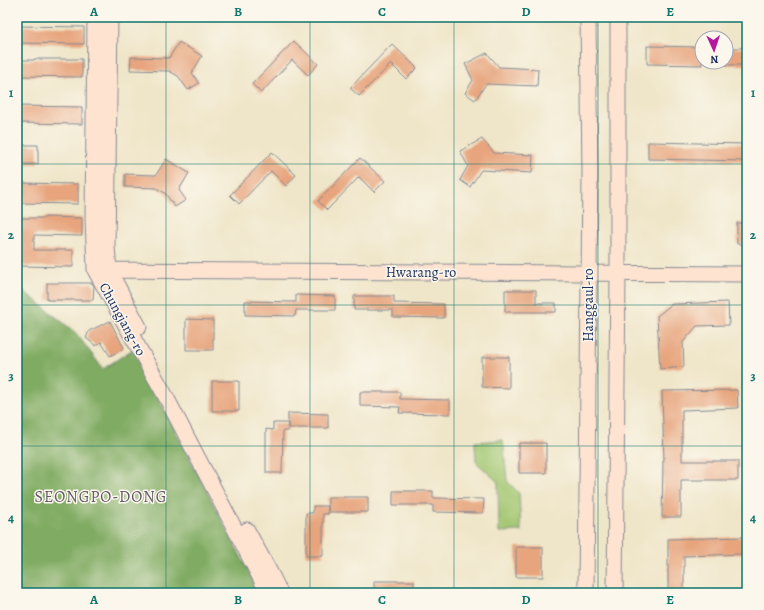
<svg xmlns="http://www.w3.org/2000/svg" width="764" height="610" font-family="Alegreya,serif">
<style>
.green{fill:#a1c670;stroke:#5e7a67}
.forest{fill:#80ab62;stroke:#4e6d60}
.building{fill:#e7a47d}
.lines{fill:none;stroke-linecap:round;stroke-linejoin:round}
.secondary-casing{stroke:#858a93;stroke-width:17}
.secondary{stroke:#fee3d1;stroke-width:15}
.grid{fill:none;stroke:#0f766e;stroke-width:1;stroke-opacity:0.55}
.labels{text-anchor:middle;stroke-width:3;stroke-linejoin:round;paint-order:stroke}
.street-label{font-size:14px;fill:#1b2f5e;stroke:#fbf7ec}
.quarter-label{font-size:16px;letter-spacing:1px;fill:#625869;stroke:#fbf7ec}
.neatline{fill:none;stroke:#0f766e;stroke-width:1.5}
.grid-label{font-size:13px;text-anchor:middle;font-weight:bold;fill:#0f766e}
</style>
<rect width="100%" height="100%" fill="#fbf7ec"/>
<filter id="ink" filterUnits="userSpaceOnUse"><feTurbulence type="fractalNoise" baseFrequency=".025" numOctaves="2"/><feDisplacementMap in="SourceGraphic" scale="8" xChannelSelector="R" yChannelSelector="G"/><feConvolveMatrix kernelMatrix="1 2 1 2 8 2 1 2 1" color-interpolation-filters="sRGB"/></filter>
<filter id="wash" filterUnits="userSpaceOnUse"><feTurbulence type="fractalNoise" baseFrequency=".012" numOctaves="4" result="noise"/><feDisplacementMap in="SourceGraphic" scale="16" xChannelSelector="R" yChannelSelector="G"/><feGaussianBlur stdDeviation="0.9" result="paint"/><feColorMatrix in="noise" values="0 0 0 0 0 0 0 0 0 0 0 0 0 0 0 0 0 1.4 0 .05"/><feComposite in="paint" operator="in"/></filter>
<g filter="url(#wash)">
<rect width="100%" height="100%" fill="#efe5c8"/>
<path class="green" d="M503,440l4,41 12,12 2,38 -22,1 -1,-50 -22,-20 -1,-20z"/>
<path class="forest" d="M17,278l7,13 52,42 27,36 30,-20 118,227 6,17h-240z"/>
<g id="blocks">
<path class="building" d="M17,26l67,1v17l-67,-1z
M294,41l24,23 -10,11 -16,-15 -31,33 -9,-9z
M179,42l23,14 -10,17 7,10 -11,7 -10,-14 -9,-5 -39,-1 1,-13 38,1z
M392,44l25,24 -11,11 -15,-15 -32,32 -9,-8z
M647,46l55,1v18l-55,-1z
M726,48h21v17h-21z
M487,53l12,14 39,2 -1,17 -51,-2 -11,16 -10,-7 8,-13 -8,-16z
M34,59h48v18l-65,-1v-16h17z
M17,106l65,1v17l-65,-1z
M482,139l12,14 39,2 -1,18 -51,-3 -11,17 -10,-7 8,-14 -8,-15z
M648,142l99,2v17l-99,-2z
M17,145h21v19h-21z
M272,152l24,23 -10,11 -15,-15 -32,33 -9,-9z
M360,158l25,23 -11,11 -15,-15 -32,33 -9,-9z
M166,159l23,14 -10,17 7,10 -11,7 -10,-14 -9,-5 -31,-1v-13l31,1z
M17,183l61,1v20l-61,-1z
M45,217l37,1v18l-48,-1v15h39v17l-56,-1v-48h28z
M737,223h10v21h-10z
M47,283h45l2,3 -1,14h-46z
M505,290h31v13h20v9h-51z
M296,295l39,1v14h-39l-1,6 -50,-1v-14l51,1z
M354,296h40v7l50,1v14l-51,-1v-7h-39z
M728,302l1,23 -32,1 -14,16 1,25 -24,2 -3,-53 15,-12z
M186,319l27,1v30h-27z
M110,321l14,27 -14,8 -9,-14 -5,4 -10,-8 3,-7z
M482,357h27v31l-27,-1z
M212,381h27v30h-27z
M737,390l1,18 -56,2v51h56v19h-57v37h-19l1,-56h1l-2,-70z
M360,392h40v7l50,1v14l-51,-1 1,-6 -40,-1z
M288,413l40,1v14h-40z
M273,423h15v8h-5l-1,42h-16v-44l7,1z
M519,443h27v30h-27z
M393,491h40v7l51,1 -1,14 -50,-1v-7h-40z
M328,497h40v15h-40z
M313,506h15v8h-5v42h-17v-43h7z
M744,537l1,17 -61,2v37h-16v-54z
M516,547h27v30h-27z
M374,581h40v12h-40z"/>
</g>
</g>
<g filter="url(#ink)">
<use href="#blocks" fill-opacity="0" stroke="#858a93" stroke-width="1"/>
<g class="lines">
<defs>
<path id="secondary" d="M95,17l-2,202 2,51 70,125 97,186 5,12
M110,17l-3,230 2,23 30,57
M95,270l652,4
M247,530l25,46 8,17
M586,593l4,-419 -2,-157
M615,593l3,-320v-256"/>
</defs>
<use href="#secondary" class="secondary-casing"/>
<use href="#secondary" class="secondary"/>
</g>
</g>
<path class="grid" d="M166,17v576M310,17v576M454,17v576M598,17v576M17,164h730M17,305h730M17,446h730"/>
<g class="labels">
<g class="street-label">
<text x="421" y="277">Hwarang-ro</text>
<text transform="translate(588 305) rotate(-90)" y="5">Hanggaul-ro</text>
<text transform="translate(123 319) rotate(61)" y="5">Chungjang-ro</text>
</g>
<g class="quarter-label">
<text x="101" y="502">SEONGPO-DONG</text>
</g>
</g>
<rect width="764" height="610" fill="none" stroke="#fbf7ec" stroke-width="44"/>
<g transform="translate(714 50) rotate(177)"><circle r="19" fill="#fbf7ec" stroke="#a1a7b3"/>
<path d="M0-3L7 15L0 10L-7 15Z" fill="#b5179e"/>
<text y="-6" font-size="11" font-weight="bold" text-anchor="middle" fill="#1b2f5e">N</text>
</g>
<rect x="22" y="22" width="720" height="566" class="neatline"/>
<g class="grid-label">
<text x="94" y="16">A</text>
<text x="238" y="16">B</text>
<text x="382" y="16">C</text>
<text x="526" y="16">D</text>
<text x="670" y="16">E</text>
<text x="11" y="97">1</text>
<text x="753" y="97">1</text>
<text x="11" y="239">2</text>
<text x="753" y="239">2</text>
<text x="11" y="380">3</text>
<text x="753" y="380">3</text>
<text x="11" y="522">4</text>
<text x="753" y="522">4</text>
<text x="94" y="604">A</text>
<text x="238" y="604">B</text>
<text x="382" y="604">C</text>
<text x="526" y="604">D</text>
<text x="670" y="604">E</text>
</g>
</svg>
